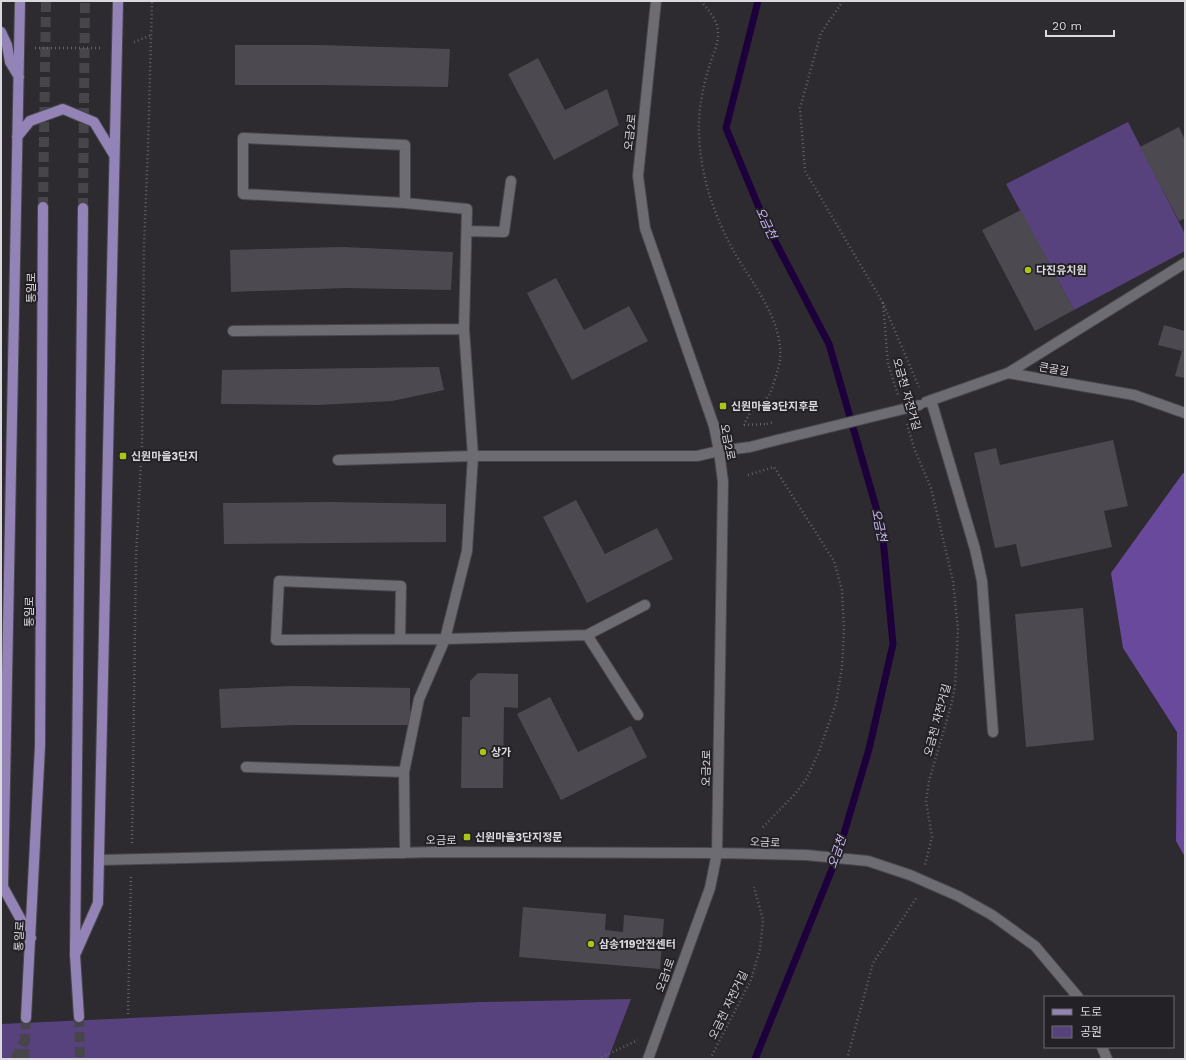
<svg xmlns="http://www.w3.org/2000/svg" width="1186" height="1060" font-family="'Work Sans','Noto Sans KR',sans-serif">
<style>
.green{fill:#58427d}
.forest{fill:#69499b}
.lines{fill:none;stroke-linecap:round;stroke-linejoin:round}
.stream{stroke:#1d003b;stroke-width:7}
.building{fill:#4c4a50}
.minor-tunnel{stroke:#47454a;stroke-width:10;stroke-dasharray:10 5;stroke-linecap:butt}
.major-tunnel{stroke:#47454a;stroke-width:10;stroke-dasharray:10 5;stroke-linecap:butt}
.minor-casing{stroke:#48474b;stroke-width:12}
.major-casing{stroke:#48474b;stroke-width:12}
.path{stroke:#646267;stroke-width:2.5;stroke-dasharray:1 3;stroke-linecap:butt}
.minor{stroke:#6d6c72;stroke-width:10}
.major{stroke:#9483b6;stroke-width:10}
.minor-bridge-casing{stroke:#48474b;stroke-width:12;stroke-linecap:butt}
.path-bridge{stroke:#646267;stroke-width:2.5;stroke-dasharray:1 3;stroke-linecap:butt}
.minor-bridge{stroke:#6d6c72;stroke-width:10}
.poi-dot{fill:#abc616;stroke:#232126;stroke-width:1.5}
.labels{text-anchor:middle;stroke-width:4;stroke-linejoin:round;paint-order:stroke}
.street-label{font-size:11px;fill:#dad9dd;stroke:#232126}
.poi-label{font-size:11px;font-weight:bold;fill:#dad9dd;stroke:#232126;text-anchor:start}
.water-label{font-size:12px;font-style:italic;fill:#d0bafd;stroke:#232126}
</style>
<rect width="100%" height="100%" fill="#2d2b30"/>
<path class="green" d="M1128,122l57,112v17l-111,59 -68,-126z
M631,999l-23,60h-607v-35l480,-22z"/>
<path class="forest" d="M1183,473h2v384l-9,-16 1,-109 -54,-84 -12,-75z"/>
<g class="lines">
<path class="stream" d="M755,1059l82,-202 32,-108 24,-105 -11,-116 -53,-184 -64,-122 -39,-94 32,-127"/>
</g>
<path class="building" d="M235,45h84l131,4 -2,38 -128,-2h-85z
M538,58l27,52 42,-21 12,36 -65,35 -46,-86z
M1179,127l6,13v78l-6,3 -39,-74z
M1021,210l53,100 -39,21 -53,-101z
M343,247l110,5 -2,38 -106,-2 -114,4 -1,-42z
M556,278l28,52 45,-24 19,35 -76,39 -45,-87z
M1164,325l21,6v47l-10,-2 7,-25 -24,-6z
M439,367l5,23 -52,11 -74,4 -97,-1 1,-34z
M1113,440l15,66 -24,5 8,36 -91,20 -5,-23 -21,4 -21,-95 22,-5 4,17z
M576,500l29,54 52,-26 16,31 -86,44 -44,-86z
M331,502l115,2v38l-222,2 -1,-41z
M1083,608l11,132 -68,7 -11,-133z
M478,673l40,1v34l-14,-1 -1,81h-42l1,-71h8v-36z
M293,686l117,2v37h-115l-74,3 -2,-39z
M550,697l28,55 53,-26 16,31 -86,43 -44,-86z
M523,907l83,7 -1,16 18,2 1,-17 40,4 -4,50 -141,-12z"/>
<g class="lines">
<path class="minor-tunnel" d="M15,1059l10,-19"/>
<path class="major-tunnel" d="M43,207l3,-206
M83,208l2,-207
M79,1017l1,42
M24,1059l2,-41"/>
<defs>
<path id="minor" d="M467,231l37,1 7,-51
M233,331l231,-2
M1008,373l177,-110
M931,400l44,149 7,32 11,151
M926,402l82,-29 126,22 51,18
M338,460l135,-4h224l22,-5 31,-4 27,-7
M587,635l51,80
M400,639l1,-53 -122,-5 -3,59 169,-1 142,-4 58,-30
M246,767l158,5
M405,853l-1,-81 15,-73 26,-60 22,-88 6,-95 -9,-127 3,-120 -62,-6 -162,-9v-56l162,7v58
M100,860l337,-8 280,1 89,2
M958,896l34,19 43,31 43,51
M1102,1047l5,12
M648,1059l62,-171 7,-35 6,-371 -4,-31 -5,-25 -69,-198 -7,-52 18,-175"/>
<path id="major" d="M20,1l-17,886 28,51
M1,32l6,13 3,17 9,15
M17,137l13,-16 33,-12 31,13 20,33
M75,955l23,-52 20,-902
M79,1017l-4,-62 8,-747
M26,1018l14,-272 3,-539"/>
</defs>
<use href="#minor" class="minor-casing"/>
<use href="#major" class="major-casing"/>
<path class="path" d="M701,1c7,9 17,19 17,31 1,11 -5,22 -8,32 -7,22 -12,47 -11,69 1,40 14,80 33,115 19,35 52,71 48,113 -1,5 -8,30 -11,34 -4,6 -11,10 -16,14 -4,5 -7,11 -9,16
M843,1l-22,32 -21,75 5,63 78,132 36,84
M134,42l18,-7
M35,48h65
M883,303l5,61 10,31
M907,424l7,24 17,40 22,93 5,49 -3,57 -4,19 -22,75 -3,20 6,36 -7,28
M744,425l23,-1
M748,475l26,-8 60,94 8,29 2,39 -2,38 -6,36 -18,51 -11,24 -12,16 -33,34
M132,843l4,-287 6,-111 2,-200 4,-98 4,-146
M128,1014l3,-140
M598,1059l40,-19
M710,1059l41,-79 9,-31 3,-29 -9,-33
M847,1059l26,-96 44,-66"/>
<use href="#minor" class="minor"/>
<use href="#major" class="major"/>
<defs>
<path id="minor-bridge" d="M777,440l143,-35
M806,855l62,6 42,14 48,21"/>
</defs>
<use href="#minor-bridge" class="minor-bridge-casing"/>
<path class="path-bridge" d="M767,424l6,-2"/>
<use href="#minor-bridge" class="minor-bridge"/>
</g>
<g class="poi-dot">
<circle cx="1028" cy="270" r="4"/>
<rect x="719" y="402" width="8" height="8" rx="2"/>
<rect x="119" y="452" width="8" height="8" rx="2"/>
<circle cx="483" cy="752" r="4"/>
<rect x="463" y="833" width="8" height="8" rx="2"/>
<circle cx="591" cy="944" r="4"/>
</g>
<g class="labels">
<g class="street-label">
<text transform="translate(630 132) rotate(-84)" y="4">오금2로</text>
<text transform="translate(31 288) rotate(-90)" y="4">통일로</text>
<text transform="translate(1054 369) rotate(10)" y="4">큰골길</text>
<text transform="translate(907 394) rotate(74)" y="4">오금천 자전거길</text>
<text transform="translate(728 442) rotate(79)" y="4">오금2로</text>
<text transform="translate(29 612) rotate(-90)" y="4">통일로</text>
<text transform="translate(937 720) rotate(-75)" y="4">오금천 자전거길</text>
<text transform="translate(706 768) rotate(-89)" y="4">오금2로</text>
<text x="441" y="844">오금로</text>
<text transform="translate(765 842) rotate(2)" y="4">오금로</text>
<text transform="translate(19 936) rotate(-87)" y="4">통일로</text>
<text transform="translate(665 975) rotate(-70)" y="4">오금1로</text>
<text transform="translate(728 1005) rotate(-64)" y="4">오금천 자전거길</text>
</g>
<g class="poi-label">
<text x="1036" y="274">다진유치원</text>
<text x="731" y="410">신원마을3단지후문</text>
<text x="131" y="460">신원마을3단지</text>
<text x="491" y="756">상가</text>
<text x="475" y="841">신원마을3단지정문</text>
<text x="599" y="948">삼송119안전센터</text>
</g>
<g class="water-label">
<text transform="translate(766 223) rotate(65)" y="4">오금천</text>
<text transform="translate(879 525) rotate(78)" y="4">오금천</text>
<text transform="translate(837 852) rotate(-71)" y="4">오금천</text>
</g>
</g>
<rect width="1186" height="1060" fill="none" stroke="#dad9dd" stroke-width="4"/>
<rect x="1044" y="996" width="130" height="52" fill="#232126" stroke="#6c6b6f"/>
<rect x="1052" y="1009" width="20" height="6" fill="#9483b6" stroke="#6c6b6f"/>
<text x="1080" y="1016" font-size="12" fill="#dad9dd">도로</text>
<rect x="1052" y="1026" width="20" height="12" fill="#58427d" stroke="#6c6b6f"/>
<text x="1080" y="1036" font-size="12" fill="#dad9dd">공원</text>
<path d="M1046 30v6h68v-6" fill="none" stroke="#dad9dd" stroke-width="2"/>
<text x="1052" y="30" font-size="12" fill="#dad9dd" stroke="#232126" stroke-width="3" paint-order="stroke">20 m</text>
</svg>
